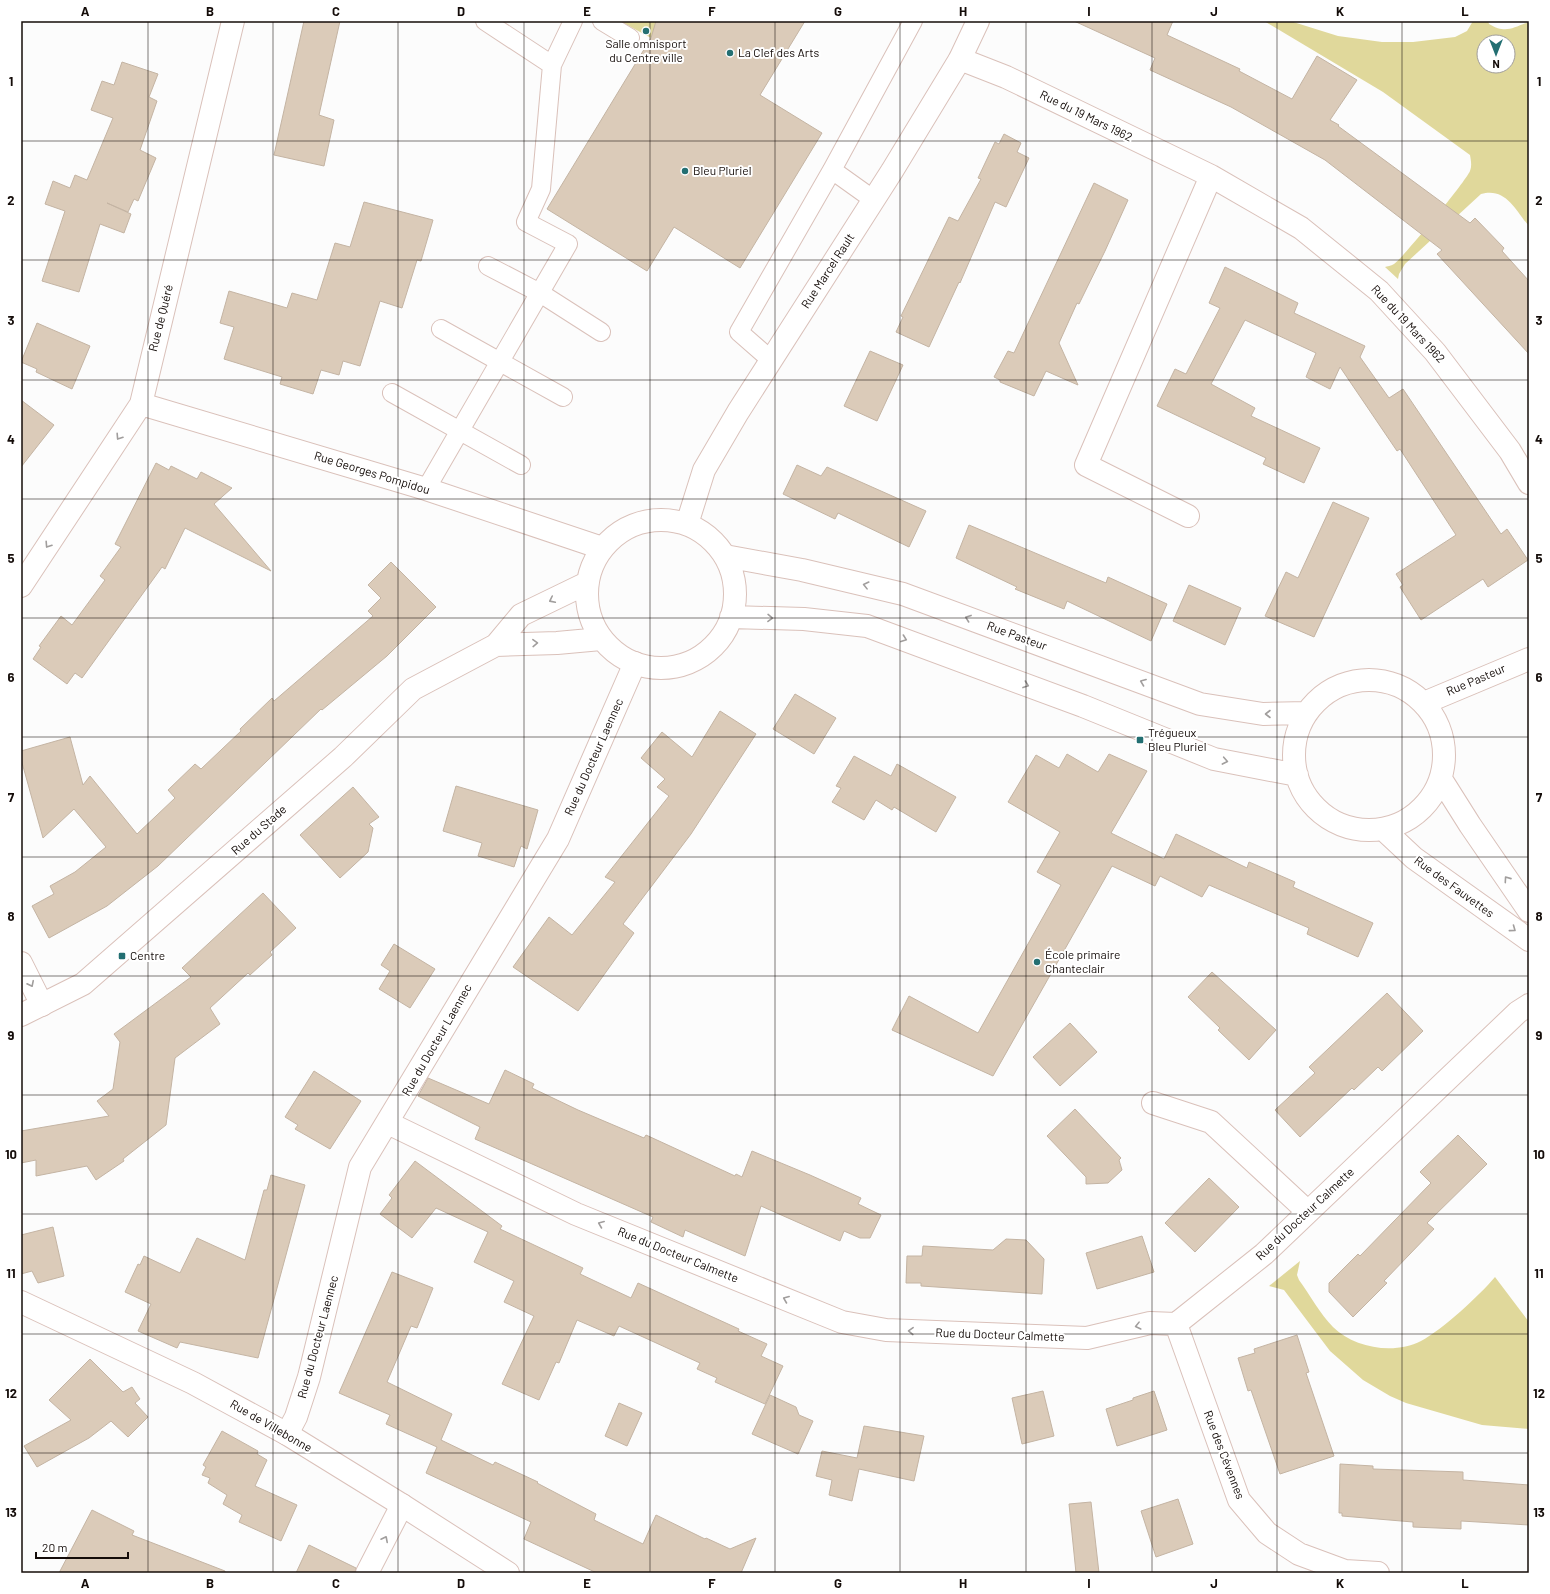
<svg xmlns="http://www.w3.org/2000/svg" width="1550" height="1594" font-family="Barlow,sans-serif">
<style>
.green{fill:#e0d89b;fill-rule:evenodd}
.building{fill:#dbcbb9;stroke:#c4b4a3}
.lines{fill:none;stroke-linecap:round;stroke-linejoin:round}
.lane-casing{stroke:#dac1ba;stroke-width:20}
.street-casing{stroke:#dac1ba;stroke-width:24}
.secondary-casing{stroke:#dac1ba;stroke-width:24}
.lane{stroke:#fff;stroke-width:18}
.street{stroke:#fff;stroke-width:22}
.secondary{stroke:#fff;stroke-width:22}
.oneway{stroke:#a19e9d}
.grid{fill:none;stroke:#140c09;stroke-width:1;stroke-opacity:0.55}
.poi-dot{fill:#236f72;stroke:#fff;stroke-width:1.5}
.labels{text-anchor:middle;stroke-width:4;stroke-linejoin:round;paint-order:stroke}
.poi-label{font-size:12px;fill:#140c09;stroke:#fff;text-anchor:start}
.street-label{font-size:12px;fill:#140c09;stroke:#fff}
.neatline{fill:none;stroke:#140c09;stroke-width:1.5}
.grid-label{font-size:13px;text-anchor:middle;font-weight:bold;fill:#140c09}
</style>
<rect width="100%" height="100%" fill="#fcfcfc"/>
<path class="green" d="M620,21h38l-7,17z
M1264,21h26l48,15 44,6h31l42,-5 12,-6 6,-10h15l1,3c17,10 23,4 40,-2v204c-14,-16 -23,-39 -48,-32l-76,70 -6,10 -1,5 -13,-12c2,-1 6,-1 9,-3 8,-5 72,-83 76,-93 2,-5 1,-10 0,-16l-87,-63zM1484,42h24v24h-24z
M1300,1261l-3,14 2,5c11,15 21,34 34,47 21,21 61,28 88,14 21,-11 59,-46 74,-64l34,45v107l-47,-4 -76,-22 -16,-7 -27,-16 -33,-29 -46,-61 -15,-4z"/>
<path class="building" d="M304,21h36l-21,94 15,5 -10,46 -50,-11z
M656,21h149l-45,74 62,38 -82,135 -66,-41 -27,44 -100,-62 104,-171z
M1074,21h99l-6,14 73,34 -1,2 53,28 25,-43 40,24 -27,40 9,5 -1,1 132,97 5,-5 29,30 -2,3 27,30v73l-92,-100 5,-4 -117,-90 -94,-53 -81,-37 5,-12z
M122,62l36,12 -9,23 8,4 -17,49 16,8 -18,43 -4,-2 -6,13 -21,-9 24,11 -7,19 -24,-9 -21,68 -37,-11 23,-70 -20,-7 8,-23 17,7 5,-13 12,5 26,-62 -22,-8 11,-29 12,4z
M1004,134l17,9 -4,9 12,6 -23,49 -11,-5 -35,81 -1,-1 -30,65 -33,-15 7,-15 -2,-1 48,-99 9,4 23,-42 -3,-1 17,-36 4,2z
M1094,183l34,17 -23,51 -26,53 -2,-1 -18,40 19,42 -32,-14 -12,25 -34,-14v-2l-6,-3 14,-26 6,2z
M364,202l69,18 -12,41 -4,-1 -15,48 -22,-7 -20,65 -17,-5 -4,14 -18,-5 -8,24 -33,-10 2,-7 -58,-18 10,-32 -14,-4 9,-32 58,17 5,-15 25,7 18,-57 15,4z
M1225,267l73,36 -4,10 71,33 -5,11 29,41 14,-9 98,145 6,-5 21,31 -40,27 -5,-8 -62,41 -21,-33 3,-2 -7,-11 60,-39 -56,-86 -3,2 -57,-84 -10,22 -24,-12 10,-24 -71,-33 -34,64 44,24 -4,8 69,32 -16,35 -41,-19 3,-6 -109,-52 18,-37 11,5 34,-66 -11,-5z
M37,323l53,23 -18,43 -36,-17 1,-3 -16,-7z
M870,351l33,14 -26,56 -33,-15z
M21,400l33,25 -33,42z
M156,463l13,7 2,-4 26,13 4,-7 31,16 -18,16 57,67 -86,-43 -20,41 -3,-2 -80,111 -7,-5 -8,11 -34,-25 8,-12 -2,-1 22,-30 11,9 33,-45 -5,-4 21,-29 -6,-3z
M797,465l24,11 6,-9 99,44 -17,36 -71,-34 -3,6 -52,-25z
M1333,502l36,16 -55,119 -49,-21 21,-44 12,6z
M969,525l137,58 2,-6 59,27 -16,37 -84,-40 -3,8 -49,-20 2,-2 -61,-29z
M391,562l45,45 -49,49 -65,54 -1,-1 -163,157 -51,40 -58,32 -17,-32 22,-12 -4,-8 25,-14 31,-25 -32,-38 -31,29 -22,-79v-8l49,-14 13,48 7,-9 47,58 38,-36 -7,-8 27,-26 6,5 40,-38 -1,-2 32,-31 2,3 99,-85 -5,-5 13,-13 -13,-13z
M1189,585l52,23 -16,37 -52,-24z
M795,694l41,24 -22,36 -41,-25z
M720,711l36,23 -65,100 -68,90 11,9 -56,78 -65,-44 36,-50 23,18 43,-53 -10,-5 64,-81 -12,-9 8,-8 -24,-21 21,-26 30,25z
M1067,754l31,18 11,-18 38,17 -36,62 53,26 12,-25 71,34 2,-6 46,20 -2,5 80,36 -15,34 -51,-23 2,-6 -100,-43 -7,12 -42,-21 -5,10 -43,-20 -119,210 -101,-46 17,-34 69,37 83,-148 -24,-13 23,-40 -52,-30 28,-47 23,13z
M854,756l37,20 6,-12 59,33 -20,35 -42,-25 -2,3 -16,-10 -12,20 -32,-18 9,-14 -5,-2z
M456,786l82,24 -11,39 -6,-3 -7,21 -36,-11 4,-13 -39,-12z
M353,787l26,30 -10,7 4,4 -5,24 -28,26 -40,-43z
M263,893l33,35 -26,24 2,3 -22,20 -2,-2 -38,35 10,16 -45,34 -9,67 -43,34 1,2 -28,19 -9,-14 -51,10v-16l-15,3v-32l88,-15 -12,-15 16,-12 7,-47 -6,-8 77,-57 -9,-9z
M394,944l41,25 -25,39 -31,-19 11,-18 -9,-6z
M1212,972l64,58 -27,30 -31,-30 2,-2 -32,-31z
M1387,993l36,38 -41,40 -4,-4 -24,23 -2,-2 -52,49 -25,-27 40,-37 -6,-6z
M1070,1023l27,29 -37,34 -27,-29z
M505,1070l29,14 -2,4 46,22 66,28 2,-3 89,41 1,-2 6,3 10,-26 58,24 51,23 -3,6 23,11 -11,23h-10l-16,-7 -4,10 -79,-35 -16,50 -60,-26 -2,7 -32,-15 2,-5 -178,-78 5,-12 -62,-31 10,-18 61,26z
M314,1071l47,30 -31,48 -35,-20 3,-4 -13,-8z
M1075,1109l46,49 -2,2 3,10 -14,13 -22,1v-7l-39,-41z
M1458,1135l29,29 -60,59 7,6 -50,52 3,2 -34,34 -24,-25v-9l29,-29 2,2 71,-73 -11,-11z
M415,1161l87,65 -2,3 83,39 -3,6 51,24 7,-15 101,46 -1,2 29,13 -6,12 22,10 -18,38 -50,-22 2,-4 -20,-9 3,-6 -81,-37 -5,10 -37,-16 -18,43 -3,-1 -17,38 -37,-16 32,-68 -30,-14 10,-21 -40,-19 14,-30 -52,-24 -24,30 -32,-24 12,-16 -3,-3z
M271,1175l34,10 -47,173 -78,-16 -3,6 -39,-17 13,-27 -26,-12 13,-28 2,1 4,-9 36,17 17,-35 48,22 19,-70h3z
M1209,1178l30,29 -44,45 -30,-29z
M53,1227l11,49 -26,7 -6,-12 -11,3v-39z
M1142,1236l12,36 -57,17 -11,-36z
M1006,1239l20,1 18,19 -2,35 -121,-8v-3h-15l1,-27h15l1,-10 70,4z
M392,1272l41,16 -16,40 -6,-2 -24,56 65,32 -11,26 52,25 2,-3 43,20 -1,1 59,31 -2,6 49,24 13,-29 49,24 1,-1 24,11 26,-11 -15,35h-144l-73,-34 7,-17 -105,-49 11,-26 -51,-23 4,-9 -51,-22z
M1297,1335l12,37 -3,1 28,83 -54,18 -29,-84 -3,1 -10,-33 17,-5 -1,-4z
M90,1359l33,33 9,-5 8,12 -5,4 13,14 -20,20 -17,-16 -22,17 -52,29 -13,-21 47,-26 -22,-20z
M1043,1391l11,45 -32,8 -10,-46z
M1154,1391l13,39 -50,16 -11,-37 27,-9v-2z
M770,1395l26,12 3,8 14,6 -15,33 -46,-20z
M619,1403l23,10 -15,33 -22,-10z
M864,1426l60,10 -10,45 -55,-12 -7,32 -23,-6 3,-15 -16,-4 6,-25 35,7z
M222,1431l36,20 -1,3 10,6 -12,26 42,19 -16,36 -42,-19 3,-7 -19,-11 4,-9 -19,-12 2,-5 -8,-3 4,-8 -3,-2z
M1340,1464l33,2v3l90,3v8l66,5v40l-68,-4v8l-48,-2v-5l-71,-6v-3h-3z
M1178,1499l15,45 -37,13 -15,-46z
M1091,1502l8,71h-23l-7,-69z
M92,1510l42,21 -2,4 93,36v2h-166z
M309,1545l47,23 -1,5h-59z"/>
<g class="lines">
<defs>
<path id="lane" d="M602,21l28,17
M552,65l21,-44
M832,170l42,30
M488,266l52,27 61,39
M441,329l122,68
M771,360l-32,-28 93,-162 81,-149
M392,393l129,72
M426,489l142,-245 -42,-22 15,-33 11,-124 -67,-44"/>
<path id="street" d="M960,59l46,18 205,99 90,52 78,63 56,61 75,99 19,32
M141,404l285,85 176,59
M1188,516l-102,-51 125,-289
M21,586l120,-182 92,-383
M21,963l21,42
M1153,1103l58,19 97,90
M388,1123l188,91 266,108 44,8 201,8 63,-15 26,1 88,-70 254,-242 11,-7
M1176,1324l63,176 28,33 32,21 46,17 33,2
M287,1434l9,-17 13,-40 51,-210 198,-328 77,-176
M367,1573l35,-68"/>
<path id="secondary" d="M587 594a74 74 0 1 1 148 0a74 74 0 1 1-148 0Z
M687,524l17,-54 34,-58 154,-241 68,-112 18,-38
M725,556l77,14 101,24 297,110 63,10 44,-1
M731,617l73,2 63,7 216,80 131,53 83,16
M496,645l61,-2 44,-4
M1294 755a75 75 0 1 1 150 0a75 75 0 1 1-150 0Z
M1424,703l105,-44
M1441,779l29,46 59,86
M1383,829l31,29 115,82
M21,1015l62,-31 260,-227 70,-68 83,-44 25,-30 66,-32
M21,1302l172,81 94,51 115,71 106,68"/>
</defs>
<use href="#lane" class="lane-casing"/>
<use href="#street" class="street-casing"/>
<use href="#secondary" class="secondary-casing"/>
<use href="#lane" class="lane"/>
<use href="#street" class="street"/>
<use href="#secondary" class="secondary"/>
</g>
<defs><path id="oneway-chevron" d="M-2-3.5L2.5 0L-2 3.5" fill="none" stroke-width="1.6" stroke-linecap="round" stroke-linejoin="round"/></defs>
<g class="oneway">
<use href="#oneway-chevron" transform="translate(119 437) rotate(123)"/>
<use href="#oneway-chevron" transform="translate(48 545) rotate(123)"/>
<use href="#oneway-chevron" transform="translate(866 585) rotate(-166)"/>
<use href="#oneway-chevron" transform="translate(552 600) rotate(154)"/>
<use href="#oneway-chevron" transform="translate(770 618) rotate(1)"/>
<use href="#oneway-chevron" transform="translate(968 618) rotate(-160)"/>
<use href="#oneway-chevron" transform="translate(904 639) rotate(20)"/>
<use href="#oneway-chevron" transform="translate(535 643) rotate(-2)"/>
<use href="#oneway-chevron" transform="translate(1143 682) rotate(-159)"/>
<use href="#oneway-chevron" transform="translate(1026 685) rotate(20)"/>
<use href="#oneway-chevron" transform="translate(1268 714) rotate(180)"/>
<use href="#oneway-chevron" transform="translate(1225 761) rotate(11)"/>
<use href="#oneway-chevron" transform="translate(1507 879) rotate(-125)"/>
<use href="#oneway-chevron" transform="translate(1513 929) rotate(36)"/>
<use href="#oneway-chevron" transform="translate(31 984) rotate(64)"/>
<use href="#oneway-chevron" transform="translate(601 1224) rotate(-158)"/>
<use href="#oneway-chevron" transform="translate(786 1299) rotate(-158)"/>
<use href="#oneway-chevron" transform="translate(1138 1326) rotate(166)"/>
<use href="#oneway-chevron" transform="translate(911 1331) rotate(-178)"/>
<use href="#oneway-chevron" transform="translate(385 1539) rotate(-63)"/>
</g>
<path class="grid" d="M148,21v1552M273,21v1552M398,21v1552M524,21v1552M650,21v1552M775,21v1552M900,21v1552M1026,21v1552M1152,21v1552M1277,21v1552M1402,21v1552M21,141h1508M21,260h1508M21,380h1508M21,499h1508M21,618h1508M21,737h1508M21,857h1508M21,976h1508M21,1095h1508M21,1214h1508M21,1334h1508M21,1453h1508"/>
<g class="poi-dot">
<circle cx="646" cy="31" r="4"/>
<circle cx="730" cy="53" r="4"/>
<circle cx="685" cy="171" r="4"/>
<rect x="1136" y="736" width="8" height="8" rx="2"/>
<rect x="118" y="952" width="8" height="8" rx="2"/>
<circle cx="1037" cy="962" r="4"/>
</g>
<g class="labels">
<g class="poi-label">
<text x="646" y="48" text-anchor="middle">Salle omnisport<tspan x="646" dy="14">du Centre ville</tspan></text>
<text x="738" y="57">La Clef des Arts</text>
<text x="693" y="175">Bleu Pluriel</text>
<text x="1148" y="737">Trégueux<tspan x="1148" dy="14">Bleu Pluriel</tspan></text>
<text x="1045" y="959">École primaire<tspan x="1045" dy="14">Chanteclair</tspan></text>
<text x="130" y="960">Centre</text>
</g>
<g class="street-label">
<text transform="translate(1086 116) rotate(26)" y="4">Rue du 19 Mars 1962</text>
<text transform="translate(828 271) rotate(-57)" y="4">Rue Marcel Rault</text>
<text transform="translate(161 318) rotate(-76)" y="4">Rue de Quéré</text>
<text transform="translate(1408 324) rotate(47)" y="4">Rue du 19 Mars 1962</text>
<text transform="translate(372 473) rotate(17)" y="4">Rue Georges Pompidou</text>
<text transform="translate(1017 636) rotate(20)" y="4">Rue Pasteur</text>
<text transform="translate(1476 680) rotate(-23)" y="4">Rue Pasteur</text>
<text transform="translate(594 757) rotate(-66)" y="4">Rue du Docteur Laennec</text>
<text transform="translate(259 830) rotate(-41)" y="4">Rue du Stade</text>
<text transform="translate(1454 887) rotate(36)" y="4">Rue des Fauvettes</text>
<text transform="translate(437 1040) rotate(-60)" y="4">Rue du Docteur Laennec</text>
<text transform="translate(1305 1214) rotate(-43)" y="4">Rue du Docteur Calmette</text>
<text transform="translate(678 1255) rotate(22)" y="4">Rue du Docteur Calmette</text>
<text transform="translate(1000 1335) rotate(2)" y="4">Rue du Docteur Calmette</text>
<text transform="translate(318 1337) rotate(-75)" y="4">Rue du Docteur Laennec</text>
<text transform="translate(271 1426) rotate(30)" y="4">Rue de Villebonne</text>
<text transform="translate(1224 1455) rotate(69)" y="4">Rue des Cévennes</text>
</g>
</g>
<rect width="1550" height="1594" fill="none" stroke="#ffffff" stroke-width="44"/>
<g transform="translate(1496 54) rotate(180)"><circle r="19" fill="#ffffff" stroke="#a19e9d"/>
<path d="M0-3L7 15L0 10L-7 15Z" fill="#236f72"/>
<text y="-6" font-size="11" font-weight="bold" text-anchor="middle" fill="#140c09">N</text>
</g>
<path d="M36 1552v6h92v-6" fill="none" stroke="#140c09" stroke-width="2"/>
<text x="42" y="1552" font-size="12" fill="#140c09" stroke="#ffffff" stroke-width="3" paint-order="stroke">20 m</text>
<rect x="22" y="22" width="1506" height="1550" class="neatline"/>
<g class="grid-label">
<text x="85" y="16">A</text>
<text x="210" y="16">B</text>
<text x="336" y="16">C</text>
<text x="461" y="16">D</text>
<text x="587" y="16">E</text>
<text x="712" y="16">F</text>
<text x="838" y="16">G</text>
<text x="963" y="16">H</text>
<text x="1089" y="16">I</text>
<text x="1214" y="16">J</text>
<text x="1340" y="16">K</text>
<text x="1465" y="16">L</text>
<text x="11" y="86">1</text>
<text x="1539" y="86">1</text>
<text x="11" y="205">2</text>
<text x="1539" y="205">2</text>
<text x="11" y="325">3</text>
<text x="1539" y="325">3</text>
<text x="11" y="444">4</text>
<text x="1539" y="444">4</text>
<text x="11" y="563">5</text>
<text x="1539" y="563">5</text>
<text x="11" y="682">6</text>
<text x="1539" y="682">6</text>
<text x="11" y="802">7</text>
<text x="1539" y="802">7</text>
<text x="11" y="921">8</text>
<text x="1539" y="921">8</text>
<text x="11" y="1040">9</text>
<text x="1539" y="1040">9</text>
<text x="11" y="1159">10</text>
<text x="1539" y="1159">10</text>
<text x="11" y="1278">11</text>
<text x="1539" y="1278">11</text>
<text x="11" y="1398">12</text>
<text x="1539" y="1398">12</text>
<text x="11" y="1517">13</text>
<text x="1539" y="1517">13</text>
<text x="85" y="1588">A</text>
<text x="210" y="1588">B</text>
<text x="336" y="1588">C</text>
<text x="461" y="1588">D</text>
<text x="587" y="1588">E</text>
<text x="712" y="1588">F</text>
<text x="838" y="1588">G</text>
<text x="963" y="1588">H</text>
<text x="1089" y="1588">I</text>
<text x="1214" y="1588">J</text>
<text x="1340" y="1588">K</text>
<text x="1465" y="1588">L</text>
</g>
</svg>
